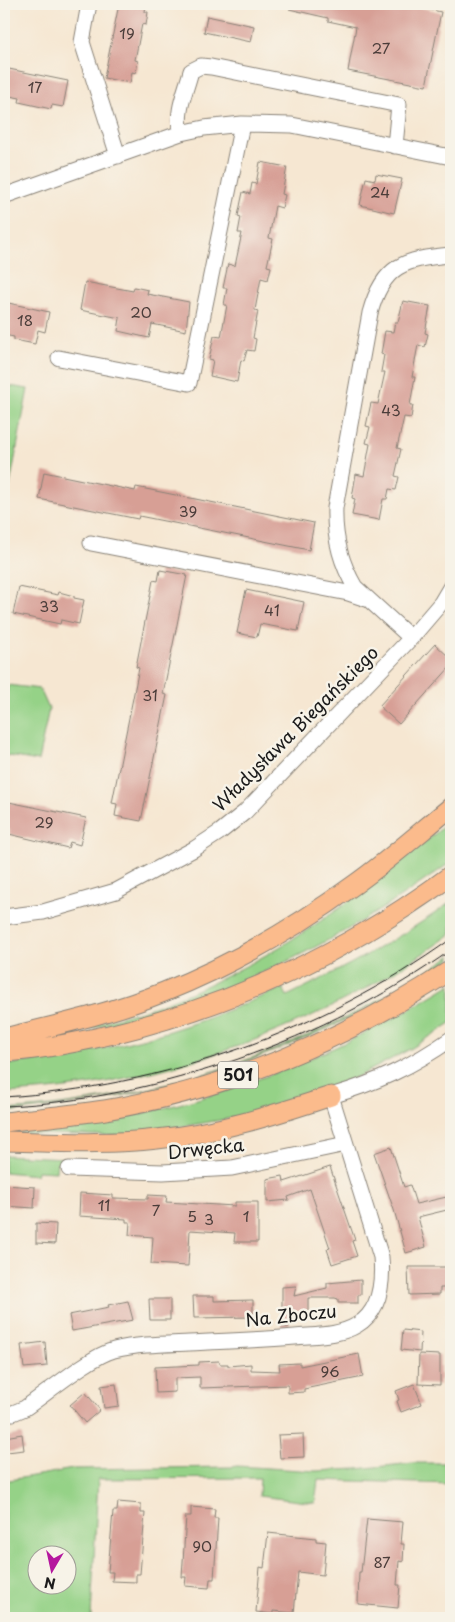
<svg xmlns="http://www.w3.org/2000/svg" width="455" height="1622" font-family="'Playpen Sans',sans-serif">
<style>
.green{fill:#95d287;stroke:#587752;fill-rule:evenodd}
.building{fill:#d79f95}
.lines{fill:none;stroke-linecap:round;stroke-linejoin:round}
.minor-casing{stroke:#898277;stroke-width:17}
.major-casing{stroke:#898277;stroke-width:21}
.minor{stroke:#fff;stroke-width:15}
.major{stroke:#fbbb8c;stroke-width:19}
.tram{stroke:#1c1c1c;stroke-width:1}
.labels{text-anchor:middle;stroke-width:5;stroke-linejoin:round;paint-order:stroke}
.number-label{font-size:15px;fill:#4b3d3a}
.shield{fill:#f7f3e8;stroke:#5e5c59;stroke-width:1}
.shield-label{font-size:16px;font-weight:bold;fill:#1c1c1c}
.street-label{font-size:18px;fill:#1c1c1c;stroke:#f7f3e8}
</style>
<rect width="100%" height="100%" fill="#f7f3e8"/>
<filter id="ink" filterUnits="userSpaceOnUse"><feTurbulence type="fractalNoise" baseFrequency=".02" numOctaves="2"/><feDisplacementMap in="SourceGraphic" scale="10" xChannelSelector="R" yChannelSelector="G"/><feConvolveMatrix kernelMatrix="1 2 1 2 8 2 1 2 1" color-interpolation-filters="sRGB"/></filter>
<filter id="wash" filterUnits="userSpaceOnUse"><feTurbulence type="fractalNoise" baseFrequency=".0096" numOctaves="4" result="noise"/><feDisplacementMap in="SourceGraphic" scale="20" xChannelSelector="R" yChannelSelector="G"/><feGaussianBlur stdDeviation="1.12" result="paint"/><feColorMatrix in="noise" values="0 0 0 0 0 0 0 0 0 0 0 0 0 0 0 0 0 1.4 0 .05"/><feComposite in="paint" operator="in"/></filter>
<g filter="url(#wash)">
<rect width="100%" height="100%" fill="#f6e7d2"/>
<path class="green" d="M4,385l24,4 -20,106 -4,-1z
M8,685l32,4 9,20 -11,52 -34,-6v-47z
M451,820v42c-91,66 -185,117 -294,150 -26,8 -54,13 -81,20l-1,-3c23,-6 47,-12 70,-19 115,-39 215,-111 306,-190z
M451,902v32c-124,91 -293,154 -447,159v-28c63,-8 126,-20 187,-41 31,-10 61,-24 92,-36l4,8c57,-28 113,-57 164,-94z
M451,955v4c-136,90 -284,140 -447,153v-2c127,-7 254,-45 366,-105 28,-15 56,-31 81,-50z
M451,984v39l-39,25 -47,25 -34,16 -69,24 -135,23 -123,-3c162,-11 310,-63 447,-149z
M4,1155l62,3 -1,5 -8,-1 -1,10 -19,-1 -1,4 -32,-3z
M413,1463h38v21l-133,-4 -3,23 -56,-7 1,-18 -162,1 -7,139h-87v-137l69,-12 158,-2 6,-1 78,5 42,-2zM38,1554h30v30h-30z"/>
<g id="blocks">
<path class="building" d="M119,4h27l-1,8h3l-2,13 -4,-1 -7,36 3,1 -2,12 -4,-1 -2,11 -26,-5z
M290,4h129l-1,3 23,5 -15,74 -78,-15 8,-44 -28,-6v-3l-39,-9z
M207,16l47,10 -3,16 -47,-10z
M4,68l64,13 -5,26 -11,-2 -1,4 -32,-7 1,-4 -16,-3z
M260,162l27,5 -5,27 3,1 -3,13 -7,-2 -6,32 4,1 -6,27 4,1 -3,13 -7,-2 -6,32 3,1 -5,27 3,1 -2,12 -7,-1 -3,11 -3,-1 -4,22 -27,-6 3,-16 -4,-1 5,-23 7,1 6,-32h-3l3,-17h-4l5,-24 7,2 7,-33h-4l3,-16 -3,-1 5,-24 7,2 2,-11 4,1z
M376,174l26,5 -8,34 -34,-8 6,-27 9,2z
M85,282l48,9 1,-4 14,3 -1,4 42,8 -3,29 -34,-7 -3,14 -31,-7 2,-13 -40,-8z
M403,301l27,5 -5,27 3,1 -3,13 -7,-2 -6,32h3l-5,28h3l-2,13 -7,-1 -7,31 4,1 -6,27 4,1 -3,13 -7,-1 -2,10h-4l-4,21 -27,-5 3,-16 -3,-1 4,-24 8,2 6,-32 -4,-1 4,-16 -4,-1 5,-23 7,1 7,-32h-4l3,-17 -3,-1 4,-23 8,1 2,-10h3z
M4,302l45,10 -4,20 -7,-2 -3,14 -21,-4v-3l-10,-2z
M44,472l91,19 1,-4 178,36 -5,27 -170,-34 -1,3 -99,-20z
M160,570l27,5 -24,119 4,1 -26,126 -26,-5 2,-12 -5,-1 27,-135 -3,-1 14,-71 3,-16 5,1z
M19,587l39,8 1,-3 15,4v2l10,2 -5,24 -18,-4 -1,4 -47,-10z
M246,590l58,12 -6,29 -38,-7 -3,13 -20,-4z
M435,644l16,15v7l-52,58 -20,-18z
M4,801l82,17 -6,27 -10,-3 -2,6 -59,-14 1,-4 -6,-1z
M391,1147l13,40 6,-2 6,19 35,-8v13l-33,8 8,30 -20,6 -12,-43 -20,-57z
M330,1167l25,73 -3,1 5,15 -25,8 -5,-15 3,-1 -20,-59 -22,8 1,3 -22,2v-23l16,-3 1,6z
M4,1185l31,2 -1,21 -30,-2z
M80,1193l33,2v3l35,1v-4l19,1 -1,6 34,2 35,2v-4h23v40h-24l1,-9 -45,-3 -2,36 -37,-2 2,-27 -24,-2 1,-13h-4v-3l-47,-3z
M36,1223l20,1 -1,20 -19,-1z
M408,1267h39l1,21h-8v6l-31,1z
M361,1280v15h-3v8h-20v-4l-3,-1h-27v18h-17l-2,11h-7v-40l14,-1 -2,10 33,-8v-5z
M193,1296h21v5l39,-1v17l-59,1z
M149,1299h21v21h-20z
M128,1301l5,19 -61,11 -3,-16 40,-8 -1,-2z
M403,1330l18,2 -1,20 -19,-2z
M45,1342l2,24 -23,2 -3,-23z
M359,1354l4,23 -59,12v3l-16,1v-8l-88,3v-11l-25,1v14l-19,1 -1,-26 44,-2v-3l20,-1 1,3h8v2l23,-2v6l29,1 -1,-7 21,-1v3z
M419,1354l21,1v30l-22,-1z
M116,1384l3,22 -15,2 -3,-22z
M414,1384l8,20 -21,8 -4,-11 2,-1 -3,-9z
M85,1392l15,18 -15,13 -15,-18z
M22,1434l2,16 -17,2 -2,-15z
M303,1434l1,23 -24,1 -2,-23z
M118,1502l23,2v9h4l-5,61h-4v8l-24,-1 1,-9h-5l5,-61h4z
M191,1507l24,2 -1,9h4l-4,61h-4l-1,9 -24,-2 1,-9h-4l4,-61h5z
M367,1519l36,3 -2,22h3l-1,18 -4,-1 -2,24h3l-2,23 -40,-4 1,-32h2z
M268,1533l48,5v3l10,1 -3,33 -25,-3 -4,41 -21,-2v3l-17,-2 4,-45 4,1z"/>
</g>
</g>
<g filter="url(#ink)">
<use href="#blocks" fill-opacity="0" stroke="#898277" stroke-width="1"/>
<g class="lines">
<defs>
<path id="minor" d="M89,4l-7,38 36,114
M181,133c-6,-21 5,-42 10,-62l10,-5 10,1 188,38 -4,41
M4,196l177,-63 23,-5 38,-4 50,1 159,32
M59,358l130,25 53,-259
M91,543l257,50 18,6
M411,638l-56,-51c-15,-25 -21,-50 -20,-79l35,-195c13,-48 34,-54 81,-58
M4,917l39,-5 73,-21 78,-42 26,-17 25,-20 166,-174 30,-35 10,-17
M69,1169l94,3 69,-4 114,-24
M4,1413h9l12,-5c22,-15 66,-52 89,-58 25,-6 50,-6 75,-7 35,-2 71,-3 106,-6 21,-2 44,-1 62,-12 24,-14 26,-44 24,-68l-50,-161c47,-14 80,-29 120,-57"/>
<path id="major" d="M4,1038c53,-13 108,-25 160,-46 68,-27 131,-64 190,-107 34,-24 65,-52 97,-78
M4,1052c35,-2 70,-9 105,-17 104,-25 205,-68 295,-127 16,-11 32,-21 47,-33
M4,1122c34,-4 68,-7 101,-12 124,-21 242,-72 346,-140
M4,1141c51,1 102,4 153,-2 60,-6 117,-24 174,-43"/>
</defs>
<use href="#minor" class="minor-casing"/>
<use href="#major" class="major-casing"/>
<use href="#minor" class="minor"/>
<use href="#major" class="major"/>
<path class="tram" d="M4,1097c158,-10 318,-65 447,-158
M4,1106c150,-5 325,-68 447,-156"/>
</g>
</g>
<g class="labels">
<g class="number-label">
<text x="127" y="39">19</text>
<text x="381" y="54">27</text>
<text x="35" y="93">17</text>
<text x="380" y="198">24</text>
<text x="141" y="318">20</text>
<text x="25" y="326">18</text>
<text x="391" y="416">43</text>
<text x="188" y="517">39</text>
<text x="49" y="612">33</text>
<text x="272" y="616">41</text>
<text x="150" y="701">31</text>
<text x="44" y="828">29</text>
<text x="104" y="1211">11</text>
<text x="156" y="1216">7</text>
<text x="192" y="1222">5</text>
<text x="246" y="1222">1</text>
<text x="209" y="1225">3</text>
<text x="330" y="1377">96</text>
<text x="202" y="1552">90</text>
<text x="382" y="1568">87</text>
</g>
<rect class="shield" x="218" y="1061.5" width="40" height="27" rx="4"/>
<g class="shield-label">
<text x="238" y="1081">501</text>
</g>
<g class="street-label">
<text transform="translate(296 729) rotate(-45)" y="6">Władysława Biegańskiego</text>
<text transform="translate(206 1149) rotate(-6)" y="6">Drwęcka</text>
<text transform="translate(291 1316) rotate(-6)" y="6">Na Zboczu</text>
</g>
</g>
<rect width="455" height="1622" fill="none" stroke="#f7f3e8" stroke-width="20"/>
<g transform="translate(52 1570) rotate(189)"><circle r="24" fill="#f7f3e8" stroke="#9f9d96"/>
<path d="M0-4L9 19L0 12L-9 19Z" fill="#b5179e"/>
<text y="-8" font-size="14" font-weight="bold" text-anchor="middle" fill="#1c1c1c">N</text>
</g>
</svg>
